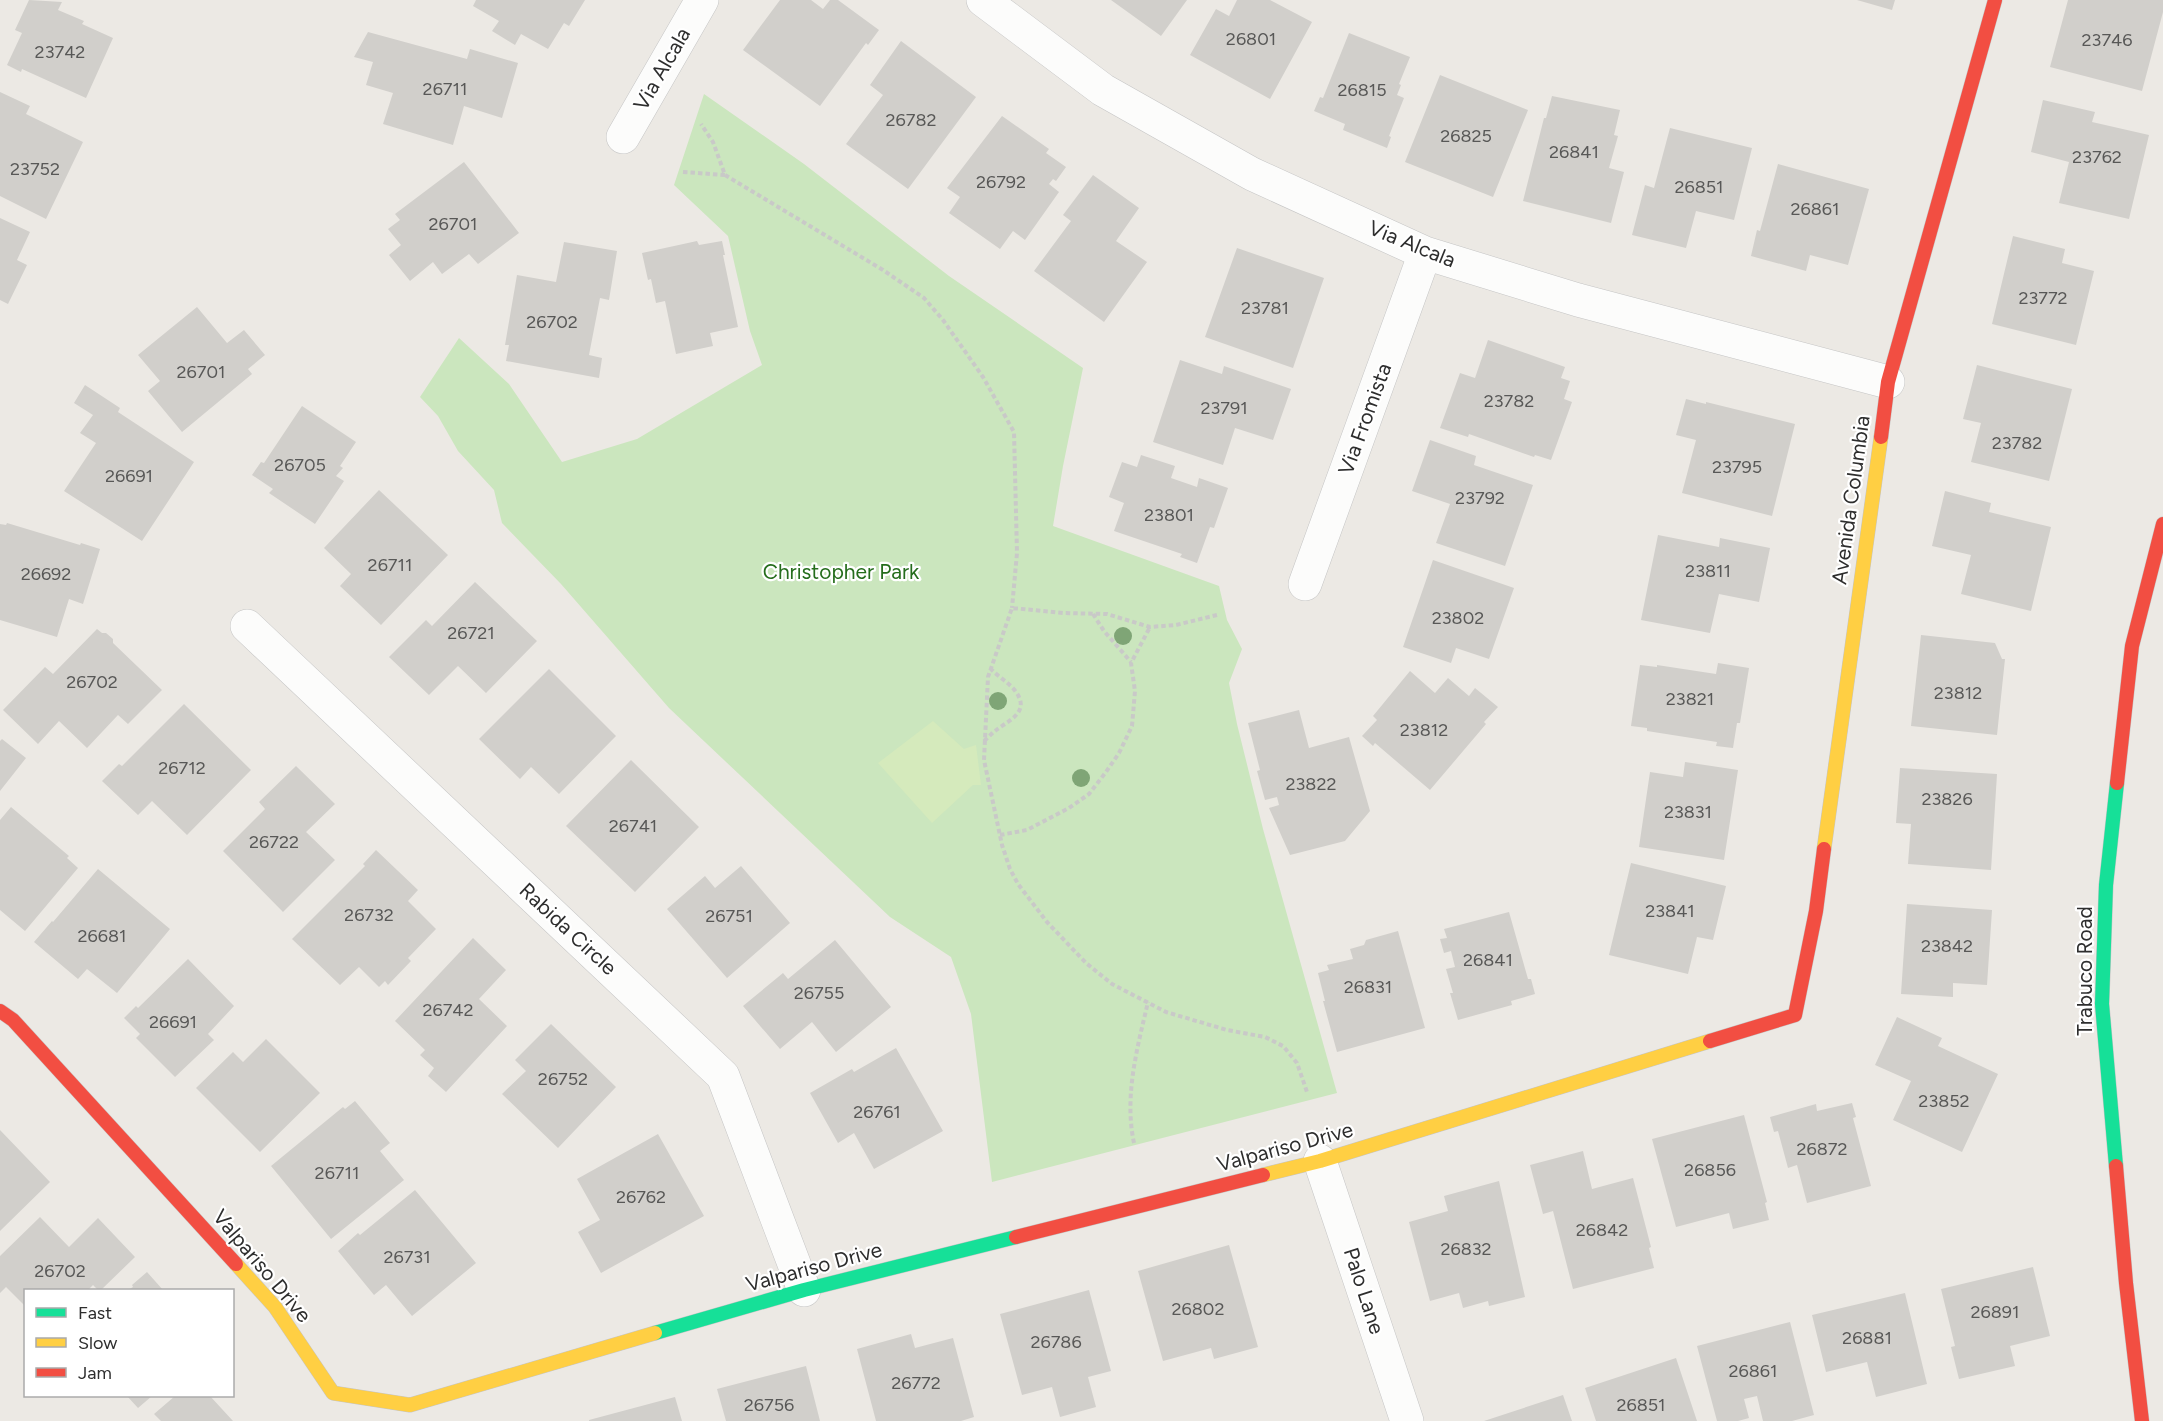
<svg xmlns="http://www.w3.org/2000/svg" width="2163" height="1421" font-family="Figtree,sans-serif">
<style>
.green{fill:#cbe6be}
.pitch{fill:#d5eabc}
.building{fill:#d1cfcb}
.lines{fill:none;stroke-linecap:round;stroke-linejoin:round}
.street-casing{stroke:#c5c5c5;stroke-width:34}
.fast-casing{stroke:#c5c5c5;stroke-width:15}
.slow-casing{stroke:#c5c5c5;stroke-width:15}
.jam-casing{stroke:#c5c5c5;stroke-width:15}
.path{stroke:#c9c9c8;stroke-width:4;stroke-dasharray:4.5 3;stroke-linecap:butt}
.street{stroke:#fcfcfb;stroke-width:33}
.fast{stroke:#16e098;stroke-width:14}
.slow{stroke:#ffcf43;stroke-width:14}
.jam{stroke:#f24e42;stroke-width:14}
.tree{fill:#7fa576}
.labels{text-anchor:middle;stroke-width:4.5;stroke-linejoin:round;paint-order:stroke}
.number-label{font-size:18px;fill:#585857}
.street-label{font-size:21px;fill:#2e2e2e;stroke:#fff}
.park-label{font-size:21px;fill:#256d1c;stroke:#fff}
</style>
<rect width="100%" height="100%" fill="#ece9e4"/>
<path class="green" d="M704,94l100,70 145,112 134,92 -20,98 -10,60 166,60 8,34 15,29 -13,34 8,41 26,105 74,264 -345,89 -21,-168 -20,-57 -61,-40 -221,-209 -108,-124 -59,-61 -8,-33 -36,-39 -20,-35 -18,-19 39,-59 50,46 53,78 75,-23 125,-74 -12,-34 -22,-95 -54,-51z"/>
<path class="pitch" d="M933,721l31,28 12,-4 5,40h-8l-41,38 -54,-60z"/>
<path class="building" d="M29,0l33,2 -4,8 26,11 -2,3 31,14 -27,60 -64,-29 -1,3 -14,-7 15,-32 -7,-3z
M476,0h109l-16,26 -5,-3 -16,26 -27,-15 -6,11 -23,-14 7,-10 -26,-15z
M780,0h31l12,9 7,-9h8l41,30 -11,15 -2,-2 -46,63 -77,-56z
M1111,0h76l-26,36z
M1237,0h33l42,22 -42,77 -80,-44 26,-46 13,7z
M1857,0h38l-3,10z
M2068,0h95v12l-21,79 -92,-24z
M368,32l99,27 3,-10 48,14 -16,55 -38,-12 -11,39 -70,-21 10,-31 -27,-8 7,-23 -19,-5z
M1349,33l61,24 -11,27 2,1 -4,10 7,3 -15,38 2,1 -4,11 -44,-18 2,-6 -31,-13 6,-14 3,1z
M901,41l75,56 -68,92 -62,-45 37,-49 -13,-10z
M1440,75l88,35 -35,87 -88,-35z
M0,92l30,14 -4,8 57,28 -37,77 -46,-23z
M1552,96l68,14 -6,25 4,1 -9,32 15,4 -13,51 -88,-22 21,-83h2z
M2043,100l52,12 -3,10 57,13 -20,84 -70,-16 10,-41 -38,-10z
M1002,116l47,33 -3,4 20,14 -10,14 -3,-2 -4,5 10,8 -34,48 -12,-9 -13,18 -51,-36 11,-16 -13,-9z
M1670,128l82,20 -18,72 -38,-9 -10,37 -54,-13 13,-50 9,3z
M464,162l55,71 -41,31 -9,-10 -27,20 -9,-12 -23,19 -21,-26 12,-10 -13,-16 12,-9 -5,-6z
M1778,164l91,25 -21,76 -38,-10 -4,16 -55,-15 6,-26 3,1z
M1093,175l46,33 -23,33 31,21 -43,60 -70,-51 37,-50 -8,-6z
M0,218l30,14 -13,28 10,5 -19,39 -8,-4z
M2013,236l52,13 -3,14 32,8 -18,74 -84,-21z
M697,241l2,4 23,-4 3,14h-2l15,72 -28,6 3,13 -37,8 -11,-53 -9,2 -5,-24 -3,1 -6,-27z
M564,242l53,9 -8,49 -9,-2 -11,57 13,3 -3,20 -93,-17 3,-16h-4l12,-70 39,7z
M1237,248l87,30 -31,90 -88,-31z
M197,307l30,36 17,-13 21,25 -17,14 4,5 -70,58 -34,-41 12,-10 -22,-26z
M1488,340l77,27 -4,11 9,3 -6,18 8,3 -21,58 -16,-5 -1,2 -65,-23 -1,3 -28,-9 20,-55 15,5z
M1180,360l42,14 2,-8 67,23 -18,51 -38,-12 -12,37 -70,-23z
M1977,365l95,24 -23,92 -78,-19 10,-39 -18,-4z
M85,385l35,23 -2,4 76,50 -52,79 -78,-50 32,-48 -16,-10 13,-18 -19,-12z
M1686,399l20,5v-2l89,22 -23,92 -90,-23 14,-53 -20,-5z
M302,406l54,36 -16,24 3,2 -7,8 8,5 -29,43 -46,-31 4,-4 -21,-14 9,-13 3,1z
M1430,440l46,16 -2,9 59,20 -28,81 -69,-23 14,-39 -38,-13z
M1141,455l34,11 -4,12 26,9 2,-9 29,10 -14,40 -4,-1 -13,36 -17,-6 2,-3 -68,-23 10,-28 -15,-6 13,-35 15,5z
M379,490l69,65 -67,70 -41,-39 11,-12 -27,-26z
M1945,491l46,12 -2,9 62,15 -20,84 -70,-17 10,-39 -39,-9z
M7,523l73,22 1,-2 19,6 -17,55 -14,-5 -12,38 -57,-17v-96l6,1z
M1658,535l61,12 1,-9 50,10 -11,54 -40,-8 -9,39 -69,-13z
M1433,560l81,28 -25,71 -33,-11 -5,15 -48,-16z
M475,582l62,59 -51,52 -28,-27 -29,29 -40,-38 37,-37 6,6z
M97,629l5,4h4l7,6v4l49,47 -34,34 -10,-9 -31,33 -28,-27 -21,23 -35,-34 42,-43 8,7z
M1921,635l74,8 7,16h3l-8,76 -86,-9z
M1718,663l31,5 -9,55h-3l-4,25 -17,-2 1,-4 -70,-11v-3l-16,-2 9,-61 17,2v-2l59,9z
M549,669l67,67 -57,58 -28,-27 -11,12 -41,-40z
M1410,671l25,22 13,-15 21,18 6,-8 23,19 -14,15 2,2 -56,66 -55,-47 -2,3 -11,-10 15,-16 -4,-4z
M184,704l67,66 -64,65 -35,-34 -14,14 -36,-34 17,-17 3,2z
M1299,710l10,38 40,-11 21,74 -25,30 -55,14 -21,-47 10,-3 -2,-8 -12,3 -8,-29 3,-1 -12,-47z
M2,739l24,19 -26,33v-50z
M631,760l68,67 -64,65 -69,-66z
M1685,762l53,8 -14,90 -85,-13 11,-75 33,5z
M296,766l39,38 -29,28 29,28 -52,52 -60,-61 42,-42 -6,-7z
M1900,768l97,6 -6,96 -83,-6 3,-40 -15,-1z
M11,807l58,49 -2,2 11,10 -53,63 -25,-21v-90z
M376,850l42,40 -10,11 28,28 -28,29 3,3 -23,24 -3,-4 -6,6 -20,-20 -19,18 -48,-46 73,-73 -2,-2z
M1631,863l95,23 -13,54 -16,-3 -9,37 -79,-19z
M741,866l49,57 -63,55 -60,-69 38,-33 10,12z
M98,869l72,60 -53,64 -30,-24 -9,10 -44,-37 18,-21 1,1z
M1907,904l85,6 -5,75 -34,-2v14l-52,-3z
M1509,912l19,67h3l4,15 -24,7 1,4 -54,15 -8,-27h3l-7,-24 9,-2 -4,-16 -7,2 -4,-14 7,-1 -3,-9z
M1398,931l27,97 -88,24 -14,-51h2l-7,-28 11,-3 -2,-5 26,-6 -3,-10 14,-4 2,-5z
M473,938l33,32 -27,29 28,27 -61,66 -18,-16 6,-8 -14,-13 5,-5 -30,-29z
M835,940l56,67 -55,45 -24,-30 -32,27 -37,-43 40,-33 5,6z
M188,959l46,47 -26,28 6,6 -39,37 -39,-39 4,-4 -16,-16 12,-12 2,2z
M1897,1017l45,21 -4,8 60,28 -36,78 -69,-32 18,-39 -36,-16z
M551,1024l65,63 -58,61 -56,-54 24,-23 -11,-11z
M266,1039l54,54 -60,59 -64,-64 37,-36 10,10z
M896,1048l47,83 -69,38 -20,-36 -16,10 -28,-50 42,-24 2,3z
M355,1101l35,42 -10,8 24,29 -73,59 -60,-73 72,-59 2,2z
M1852,1103l4,14 -3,1 18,68 -64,17 -10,-38 -9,3 -10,-37 -4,1 -4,-15 46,-13 1,7z
M1744,1115l23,87 -2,1 4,17 -36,9 -4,-16 -53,14 -24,-88z
M0,1130l50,52 -50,49z
M658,1134l46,82 -103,57 -23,-41 22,-12 -23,-41z
M1583,1151l9,38 41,-11 18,69 -2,1 5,20 -81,21 -20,-78 -10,3 -13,-49z
M1499,1181l26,116 -36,9 -1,-5 -25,7 -4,-15 -29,8 -21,-79 39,-11 -4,-15z
M415,1190l61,73 -64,53 -26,-31 -12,10 -36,-44 20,-18 2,2z
M40,1217l29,30 29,-29 37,39 -34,33h-3l-5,-5 -5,5h-62v17l-20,-20 -6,6v-37z
M1229,1245l29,102 -44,12 -3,-11 -48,13 -25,-90z
M2033,1267l17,69 -40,10 5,20 -56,13 -8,-32 4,-1 -14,-57z
M147,1272l16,18h-35l5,-3 -1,-2z
M1089,1290l22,81 -23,6 8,30 -36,10 -8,-30 -30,8 -22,-81z
M1905,1293l22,91 -51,13 -9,-35 -41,10 -14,-57z
M1790,1322l24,93 -22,6h-29l-6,-25 -13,3 5,19 -11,3h-21l-20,-75z
M911,1334l4,14 38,-10 21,79 -13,4h-85l-19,-72z
M1676,1358l21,63h-101l-11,-33z
M806,1366l14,55h-94l-9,-32z
M1563,1395l9,26h-88z
M127,1396h25l-14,12z
M175,1396h35l23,25h-72l-7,-7z
M675,1397l7,24h-93v-1z"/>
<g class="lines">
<defs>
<path id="street" d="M983,0l120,90 149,84 173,79 153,47 310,82
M623,137l79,-137
M1305,584l120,-331
M247,626l476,450 81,214
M1320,1161l87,260"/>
<path id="fast" d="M2116,1166l-14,-162 4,-119 11,-102
M655,1333l149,-43 212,-53"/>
<path id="slow" d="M1824,849l57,-412
M1263,1175l57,-14 390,-120
M236,1264l39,43 58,86 77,12 245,-72"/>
<path id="jam" d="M1881,437l7,-55 107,-382
M2117,783l15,-137 31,-122
M0,1011l13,9 223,244
M1710,1041l85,-26 21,-104 8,-62
M2116,1166l10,117 16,138
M1016,1237l247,-62"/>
</defs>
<use href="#street" class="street-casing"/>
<use href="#fast" class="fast-casing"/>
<use href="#slow" class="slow-casing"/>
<use href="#jam" class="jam-casing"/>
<path class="path" d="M683,172l42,3 -12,-33 -12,-18
M725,175l158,95 41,28 19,22 40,57 31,55 3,121 -5,55
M1093,614l11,17 27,31
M1217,615l-41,10 -26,2 -43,-13 -44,-1 -51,-5 -24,69 -4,83 18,85 8,24 8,15 29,38 39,41 26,21 54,28 61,18 38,7 18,9 14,17 10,29
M984,741c4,-3 7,-7 11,-10 12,-10 36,-18 21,-39 -6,-9 -18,-15 -25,-23
M1000,835l27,-5 42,-22 20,-14 17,-22 13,-19 13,-27 3,-35 -4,-28 19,-36
M1134,1143c-10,-47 3,-94 14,-141"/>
<use href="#street" class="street"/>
<use href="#fast" class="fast"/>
<use href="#slow" class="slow"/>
<use href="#jam" class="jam"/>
</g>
<g class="tree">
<circle cx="1123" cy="636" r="9"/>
<circle cx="998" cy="701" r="9"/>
<circle cx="1081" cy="778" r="9"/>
</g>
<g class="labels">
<g class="number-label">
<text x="1251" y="45">26801</text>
<text x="2107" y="46">23746</text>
<text x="60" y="58">23742</text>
<text x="445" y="95">26711</text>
<text x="1362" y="96">26815</text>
<text x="911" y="126">26782</text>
<text x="1466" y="142">26825</text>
<text x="1574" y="158">26841</text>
<text x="2097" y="163">23762</text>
<text x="35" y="175">23752</text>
<text x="1001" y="188">26792</text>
<text x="1699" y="193">26851</text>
<text x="1815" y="215">26861</text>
<text x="453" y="230">26701</text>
<text x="2043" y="304">23772</text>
<text x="1265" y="314">23781</text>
<text x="552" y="328">26702</text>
<text x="201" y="378">26701</text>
<text x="1509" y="407">23782</text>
<text x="1224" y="414">23791</text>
<text x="2017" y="449">23782</text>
<text x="300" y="471">26705</text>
<text x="1737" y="473">23795</text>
<text x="129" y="482">26691</text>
<text x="1480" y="504">23792</text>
<text x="1169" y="521">23801</text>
<text x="390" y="571">26711</text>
<text x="1708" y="577">23811</text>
<text x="46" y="580">26692</text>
<text x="1458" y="624">23802</text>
<text x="471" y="639">26721</text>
<text x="92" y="688">26702</text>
<text x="1958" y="699">23812</text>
<text x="1690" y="705">23821</text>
<text x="1424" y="736">23812</text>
<text x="182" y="774">26712</text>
<text x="1311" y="790">23822</text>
<text x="1947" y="805">23826</text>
<text x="1688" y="818">23831</text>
<text x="633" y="832">26741</text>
<text x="274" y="848">26722</text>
<text x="1670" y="917">23841</text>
<text x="369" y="921">26732</text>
<text x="729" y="922">26751</text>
<text x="102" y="942">26681</text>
<text x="1947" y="952">23842</text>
<text x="1488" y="966">26841</text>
<text x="1368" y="993">26831</text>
<text x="819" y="999">26755</text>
<text x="448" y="1016">26742</text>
<text x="173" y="1028">26691</text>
<text x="563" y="1085">26752</text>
<text x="1944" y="1107">23852</text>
<text x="877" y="1118">26761</text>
<text x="1822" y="1155">26872</text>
<text x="1710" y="1176">26856</text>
<text x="337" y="1179">26711</text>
<text x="641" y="1203">26762</text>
<text x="1602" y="1236">26842</text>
<text x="1466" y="1255">26832</text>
<text x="407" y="1263">26731</text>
<text x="60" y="1277">26702</text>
<text x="1198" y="1315">26802</text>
<text x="1995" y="1318">26891</text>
<text x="1867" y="1344">26881</text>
<text x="1056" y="1348">26786</text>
<text x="1753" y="1377">26861</text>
<text x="916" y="1389">26772</text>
<text x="769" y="1411">26756</text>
<text x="1641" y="1411">26851</text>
</g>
<g class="street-label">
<text transform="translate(662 69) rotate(-60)" y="7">Via Alcala</text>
<text transform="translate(1412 244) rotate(22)" y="7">Via Alcala</text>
<text transform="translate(1365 419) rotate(-70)" y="7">Via Fromista</text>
<text transform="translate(1851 500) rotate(-82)" y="7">Avenida Columbia</text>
<text transform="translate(568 929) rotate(43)" y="7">Rabida Circle</text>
<text transform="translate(2085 971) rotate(-90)" y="7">Trabuco Road</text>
<text transform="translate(1285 1147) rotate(-15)" y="7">Valpariso Drive</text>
<text transform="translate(262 1266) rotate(50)" y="7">Valpariso Drive</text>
<text transform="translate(814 1267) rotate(-15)" y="7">Valpariso Drive</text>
<text transform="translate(1364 1291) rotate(72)" y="7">Palo Lane</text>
</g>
<g class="park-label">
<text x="841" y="579">Christopher Park</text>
</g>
</g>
<rect x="24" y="1289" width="210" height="108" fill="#ffffff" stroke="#ababab" stroke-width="1.5"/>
<rect x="36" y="1308" width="30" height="9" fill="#16e098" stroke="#ababab" stroke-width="1.5"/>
<text x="78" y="1319" font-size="18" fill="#2e2e2e">Fast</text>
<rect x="36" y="1338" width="30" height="9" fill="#ffcf43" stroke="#ababab" stroke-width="1.5"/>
<text x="78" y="1349" font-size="18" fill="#2e2e2e">Slow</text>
<rect x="36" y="1368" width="30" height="9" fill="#f24e42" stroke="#ababab" stroke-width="1.5"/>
<text x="78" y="1379" font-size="18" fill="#2e2e2e">Jam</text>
</svg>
